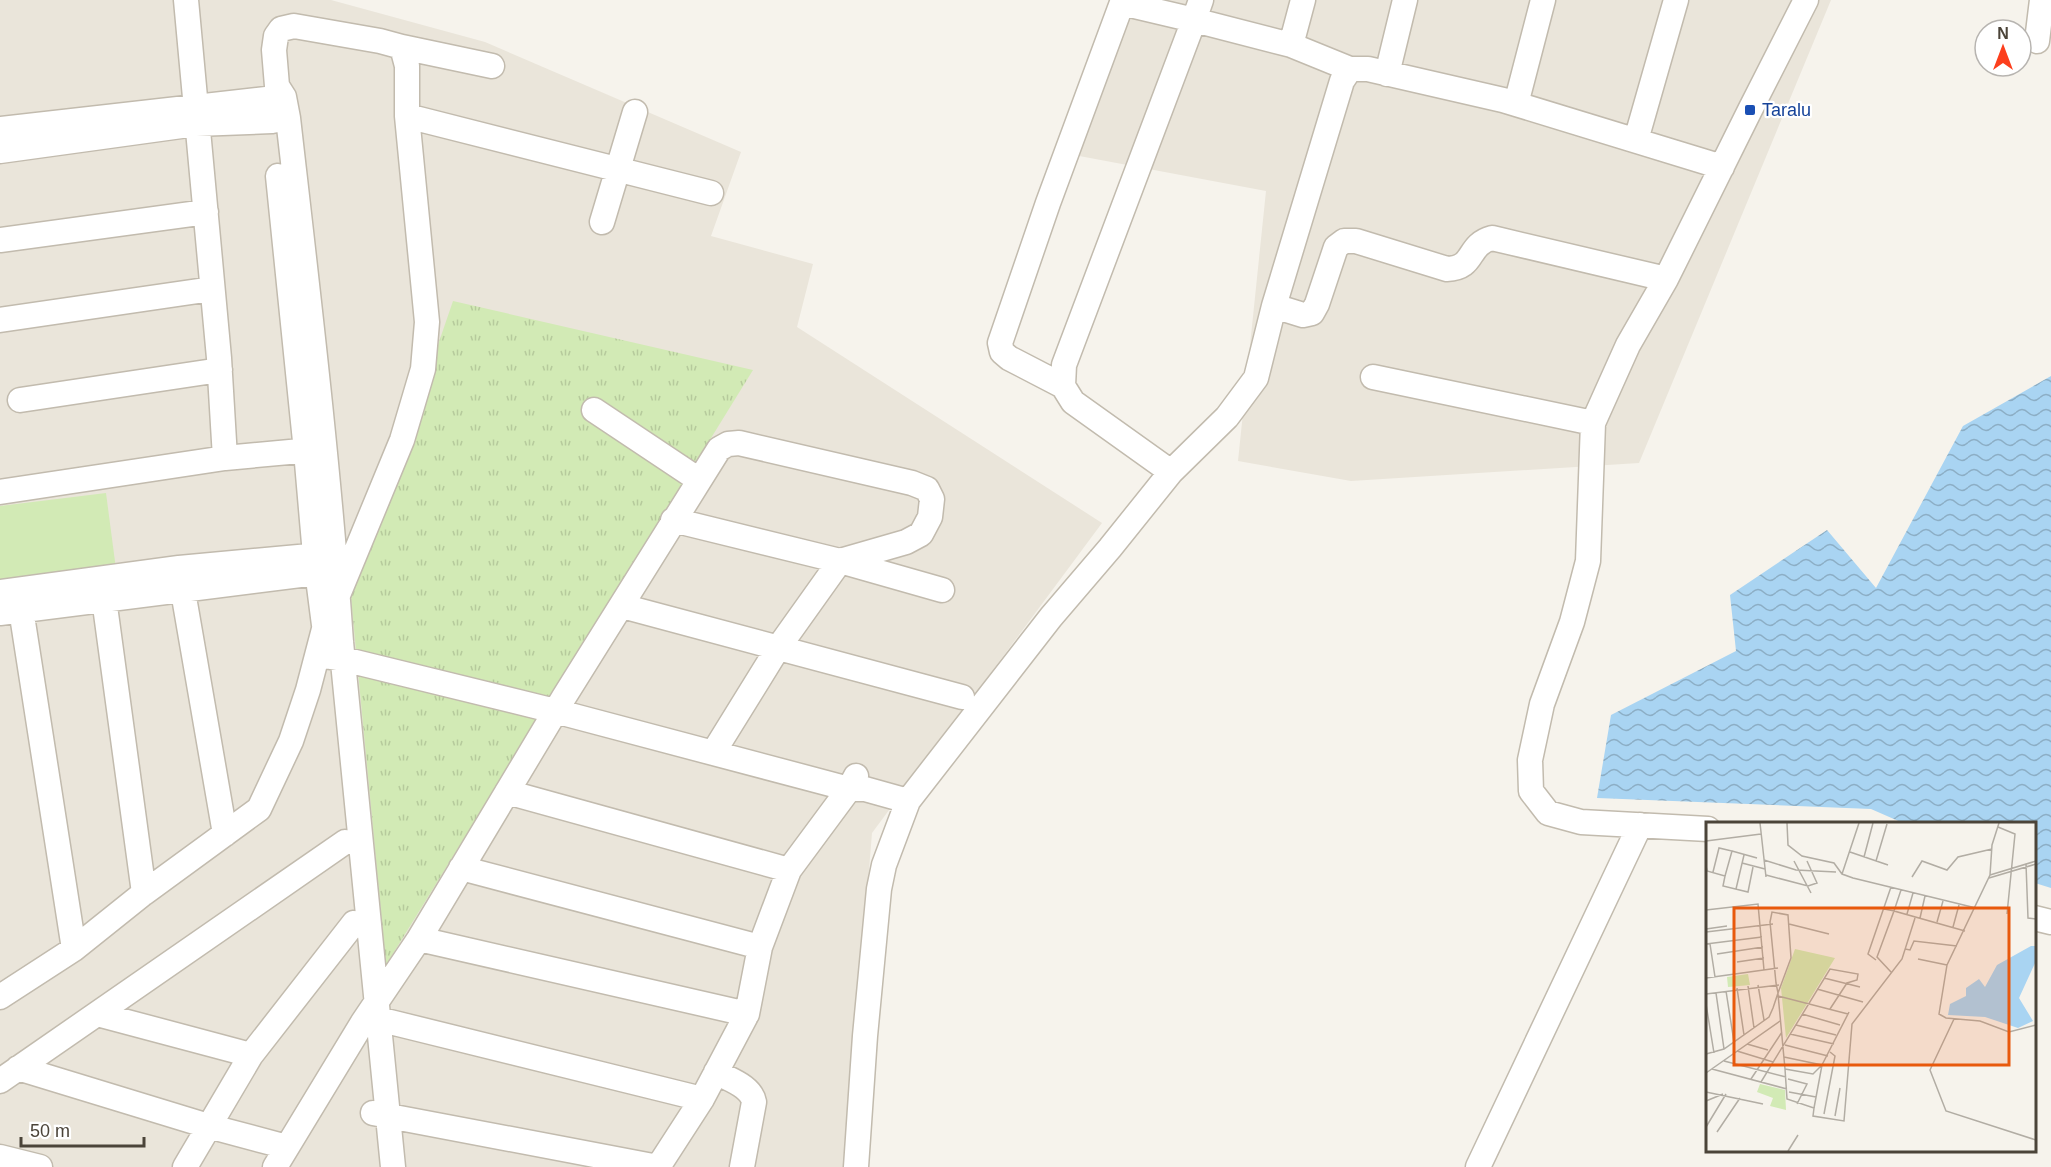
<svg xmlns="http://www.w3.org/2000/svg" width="2051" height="1167" font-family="Arial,sans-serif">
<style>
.residential{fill:#eae5da}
.grass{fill:url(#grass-tufts)}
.pitch{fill:#d2eab5}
.water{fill:url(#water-waves)}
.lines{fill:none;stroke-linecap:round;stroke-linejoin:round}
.minor-casing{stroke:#c2bbae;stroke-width:27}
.minor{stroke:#fff;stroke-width:24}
.transit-dot{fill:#1a4fb4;stroke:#fff;stroke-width:2}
.labels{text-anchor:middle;stroke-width:4.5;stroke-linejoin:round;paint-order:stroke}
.transit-label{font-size:18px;fill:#164399;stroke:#fff;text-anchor:start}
.inset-road{fill:none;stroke:#b2ada4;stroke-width:1.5}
.view{fill:#e8590c;fill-opacity:0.15;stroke:#e8590c;stroke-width:3}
.inset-edge{fill:none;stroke:#4b4439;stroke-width:3}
</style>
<defs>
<pattern id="grass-tufts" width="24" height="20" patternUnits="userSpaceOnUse" patternTransform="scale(1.5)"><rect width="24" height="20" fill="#d2eab5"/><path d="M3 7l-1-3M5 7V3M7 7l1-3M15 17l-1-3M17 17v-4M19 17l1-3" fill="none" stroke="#b6ca9c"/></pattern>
<pattern id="water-waves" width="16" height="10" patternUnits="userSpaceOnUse" patternTransform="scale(1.5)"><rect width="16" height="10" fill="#a9d4f2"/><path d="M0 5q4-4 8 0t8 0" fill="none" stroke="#8caec5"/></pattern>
</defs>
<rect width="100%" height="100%" fill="#f6f3ec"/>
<path class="residential" d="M0,0h331l154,42 256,110 -30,84 102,28 -16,63 305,196 -230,310 -27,334h-845z
M1112,0h719l-192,463 -288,18 -113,-20 28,-270 -208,-39z"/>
<path class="grass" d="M453,301l300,69 -367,595 -35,-367z"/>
<path class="pitch" d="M106,493l10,76 -116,15v-78z"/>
<path class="water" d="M2051,376v512l-16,-5 -1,-59 -131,-1 -32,-14 -274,-11 14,-83 125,-64 -6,-56 97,-65 49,58 87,-162z"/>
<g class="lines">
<defs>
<path id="minor" d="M186,0l33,358 6,100
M1122,3l72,17 7,-20
M2037,41l5,-41
M1291,45l12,-45
M402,47l90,19
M1387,74l18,-74
M1516,104l27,-104
M407,116l304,77
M0,129l284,-32
M1636,140l40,-140
M0,151l196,-27 76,-3 16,-3
M278,176l28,275 9,104 9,70
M602,222l33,-110
M0,240l206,-28
M1274,306l29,9 9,-2 5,-9 19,-57 8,-6h12l91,28c29,-1 19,-24 45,-31l174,41
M0,320l212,-31
M1373,377l220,46
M1063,386l-54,-28 -7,-6 -2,-9 48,-140 75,-203
M20,400l200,-30
M594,410l105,70
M1171,472l-98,-70 -10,-16 1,-21 130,-345 97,25 59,24h18l135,31 219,67
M0,492l225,-34 97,-9
M673,520l167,41 102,29
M180,574l45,260
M102,584l42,309
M18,590l56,359
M0,592l179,-24 152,-14
M622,606l340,91
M0,613l332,-42
M330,657l13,2 212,52 294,78h16l43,12
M507,792l282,78
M1708,829l-127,-7 -33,-9 -17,-22 -1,-31 12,-56 30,-82 16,-61 5,-138 35,-78 38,-66 84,-169 56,-110
M461,868l299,79
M2034,918l17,4
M419,939l328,75
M0,997l74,-48 70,-56 115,-84 32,-68 17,-51 16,-61 78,-189 21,-71 4,-47 -20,-206v-50l-5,-19 -22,-6 -86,-15 -13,3 -5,7 -2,14 3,36 7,11 4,21c20,175 41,349 53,524l52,525
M97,1014l154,41
M378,1019l324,80
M18,1068l190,58 79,21
M716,1072c14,8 35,14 38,30l-12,65
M0,1081l345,-239
M373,1113l285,54
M0,1157l40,10
M185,1167l66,-112 103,-132
M275,1167l88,-145 56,-83 145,-242 155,-248 9,-5 11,-1 173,40 15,6 5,10 -2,18 -9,17 -15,8 -66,19 -62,87 -65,105
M658,1167l44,-68 45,-85 13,-67 29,-77 60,-81 7,-13
M856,1167l9,-131 14,-147 5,-24 24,-64 143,-184 59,-69 61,-76 56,-55 29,-39 18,-72 68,-225 8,-12
M1478,1167l162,-342"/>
</defs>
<use href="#minor" class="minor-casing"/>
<use href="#minor" class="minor"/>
</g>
<rect class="transit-dot" x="1744" y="104" width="12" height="12" rx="3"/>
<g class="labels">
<g class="transit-label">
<text x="1762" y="116">Taralu</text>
</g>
</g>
<g transform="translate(1706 822)">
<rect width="330" height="330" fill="#f6f3ec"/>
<path d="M89,127l40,9 -49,80 -5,-50zM54,262l25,6 1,20 -16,-4 3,-8 -16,-6z" fill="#d2eab5"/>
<path d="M42,152l2,11 -22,2 -1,-10z" fill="#d2eab5"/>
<path d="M325,124h5v15l-17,37 14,23 -15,7 -33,-11 -37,-2 2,-11 16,-8v-8l13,-9 6,8 12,-22z" fill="#a9d4f2"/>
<path class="inset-road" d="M54,1l6,54M81,1l1,22 14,11 32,7 8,11 11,4 123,30M293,1l-7,22 -2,30 -43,90 -8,49 7,4 34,3 29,11 27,-7M292,5l17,7 -8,80M0,19l55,-7M26,29l25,7M144,30l38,13M158,35l9,-34M58,38l32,10 40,2M88,39l17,32M170,39l11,-37M36,41l23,6M320,42l2,54 8,1M0,44l1,5 18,5 -2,10 25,6 5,-25M7,50l6,-24 13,3 -7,25M136,52l17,-51M60,53l42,11 9,-3 -10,-22M284,53l46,-14M206,55l10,-16 25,9 11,-13 34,-8M283,56l47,-14M30,67l8,-34M178,87l10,2 7,-21M0,88l52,-6 6,66M201,92l6,-21M214,96l5,-22M231,100l6,-21M83,102l40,10M247,105l6,-22M0,107l21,-3M0,110l67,-8M0,122l56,-7M4,122l5,33M199,127l5,1 4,-9 43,5M11,132l46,-7M212,137l29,6M170,138l-8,-6 23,-67M31,140l27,-4M185,150l-14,-15 17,-46 71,20M0,156l72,-10M118,156l36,9M52,163l6,35M42,164l6,42M31,166l7,47M111,167l46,13M20,169l8,51M10,171l8,56M0,172l73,-9M72,174l70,18M0,182l8,49M96,192l38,11M248,197l-24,51 16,41 90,29M90,203l40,10M84,212l44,10M41,222l21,6M79,223l43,11M31,229l36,11M0,232l18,-5 45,-32 4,-9 5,-15 13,-35 -3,-43 -16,-3 -2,10 6,61 2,10v1l7,75 2,30 27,9 -1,8 31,5 8,-97 50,-65 13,-41M78,235l38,8 -9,9 -28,-5M18,239l62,16M6,247l75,20M0,251l74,-52M45,257l31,-47M82,257l19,5 -10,20M55,260l69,-113 28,5 -1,6 -10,3 -17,26M0,270l57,12M83,270l27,5M0,279l17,-7M108,286l8,-43 27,-53M118,292l11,-58 -5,-4M129,294l5,-28M0,305l20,-33M11,310l23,-34M82,329l10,-16"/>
<path class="view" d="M28,86h275v157h-275z"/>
<rect width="330" height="330" class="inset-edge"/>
</g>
<g transform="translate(2003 48)"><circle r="28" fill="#ffffff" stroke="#b7b4b0" stroke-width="1.5"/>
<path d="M0-4.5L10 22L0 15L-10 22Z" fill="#fc3f1d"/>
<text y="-9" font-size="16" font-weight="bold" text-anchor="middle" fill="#4b4439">N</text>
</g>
<path d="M21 1137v9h123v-9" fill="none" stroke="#4b4439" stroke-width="3"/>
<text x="30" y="1137" font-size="18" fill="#4b4439" stroke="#ffffff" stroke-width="4.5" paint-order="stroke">50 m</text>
</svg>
